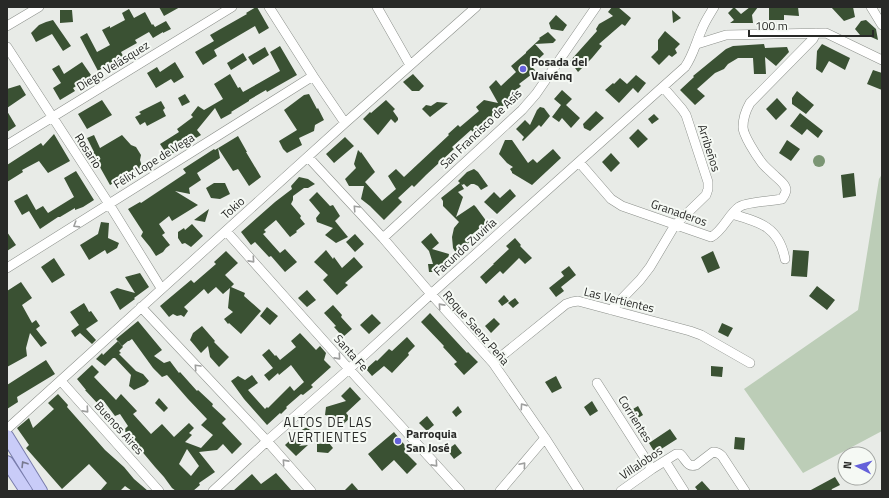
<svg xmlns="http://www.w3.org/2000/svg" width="889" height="498" font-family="'Titillium Web',sans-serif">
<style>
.green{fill:#bccdb7}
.water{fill:#7b9574}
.building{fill:#3a5133;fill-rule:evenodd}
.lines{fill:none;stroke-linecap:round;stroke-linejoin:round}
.minor-casing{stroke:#8c908b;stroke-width:10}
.major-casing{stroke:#797dac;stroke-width:14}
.minor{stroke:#fff;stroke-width:9}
.major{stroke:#c9ccf8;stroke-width:12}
.oneway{stroke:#9e9f9e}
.oneway2{stroke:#787a90}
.poi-dot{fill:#6561da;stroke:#f5f9f4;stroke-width:1.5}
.labels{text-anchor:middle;stroke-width:4;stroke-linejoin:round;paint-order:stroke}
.poi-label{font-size:12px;font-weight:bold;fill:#282927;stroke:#f5f9f4;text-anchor:start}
.street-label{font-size:12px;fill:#282927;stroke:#f5f9f4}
.neighbourhood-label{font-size:13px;letter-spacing:1px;fill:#282927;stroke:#f5f9f4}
</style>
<rect width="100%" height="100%" fill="#e8ebe7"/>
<path class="green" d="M882,174v257l-79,42 -59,-84 114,-79 21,-131z"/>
<path class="water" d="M813 161a6 6 0 1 1 12 0a6 6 0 1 1-12 0Z"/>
<path class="building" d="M159,7h21l-16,9z
M256,7h1l12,21 -10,6 -4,-8 -41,24 3,6 -14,9 -8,-13 19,-11 -4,-6 37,-21 -1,-1z
M612,7h6l13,11 -6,8 -3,-2 -23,20 3,2 -10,12 -14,14 -8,-11 27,-30 -1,-2 3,-5 14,-8 -5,-4z
M734,7l7,7 9,-7h8l-6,8 1,8h-23l4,-3 -6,-7z
M769,7h29l1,9 -15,-1v5h-15z
M831,7h22l2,10 -11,4z
M129,9l5,9 11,-6 7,13 1,-1 2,3 11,-6 5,8 -8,4v-1l-10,6 -4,-6 -14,8 2,3 -16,9 2,4 -19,10 1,1 -7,4 -18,-34 7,-4 10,19 13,-7 -8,-15 8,-4v2l15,-8 -3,-7z
M60,10h12l1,12 -13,1z
M672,10l9,8 -8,5z
M556,15l11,10 -4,6 -12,-2 -2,-6z
M53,20l18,26 -8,5 -11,-17 -16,8 -5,-9 8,-8 7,-3z
M866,20l10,9 2,11 -7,-3 -11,-2 -5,-6 6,-8z
M665,31l15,13 -5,5 2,4 -5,4 -3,-2 -10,10 -8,-8 7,-7v-10z
M548,32l8,8 -3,3 -18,1 9,10 -13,12 5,5 -17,13 2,2 -11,10 2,3 -19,15 2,3 -7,2 -15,13 -2,-2 -19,17 2,2 -28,26 -12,12 -2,-2 -14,13 4,4 -18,18 -14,-14 -9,-7 3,-13h-15l-4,-7 11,-11 -2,-4 4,-14 3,3v-1l14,20 -10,10 17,19 14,-12 -8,-13 8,-7 8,8 45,-42 -1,-1 10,-9 2,2 19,-16 -3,-4 8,-7 14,3 -9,-16 7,-7 5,6 15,-14 -5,-6 15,-13v-1l14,-13 -1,-1z
M764,44l1,4 22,-1 2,5 -13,14 -11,-9 1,17h-12l-1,-16h-15l-10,6 -4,5 -9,4 -18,16 8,7 -10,9 -15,-15 14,-13 -1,-1 33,-27 7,-3z
M822,44l28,14 -5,12 -16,-9 -7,12 -6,-4 1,-18z
M280,46l17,29 -30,17 -1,-2 -17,10v1l-18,11 1,1 -11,6 -6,-11 -18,22 4,5 -5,3 -5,-3 -12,7 3,6 -14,8 -8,-12 19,-12 -2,-3 16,-12 -2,-2 7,-9 6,4 19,-11 -9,-15 16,-10 8,14 2,-1 3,5 16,-9 21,-12 -1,-2 -9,-17z
M265,47l4,8 -16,10 -5,-8z
M243,53l4,7 -16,10 -4,-7z
M82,62l9,13 -1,1 1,1 -18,11 2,3 -15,9 -7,-12 8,-5 -9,-14 7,-4 5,9z
M175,62l9,15 -10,6 -3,-4 -15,9 -9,-15 10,-6 3,5z
M873,70l9,3v17l-15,-6z
M413,74l11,12 -5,5h-7l-9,-9z
M636,75l10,8 -8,10 -5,-5 -14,15 -14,-13 8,-7 1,1 6,-6 7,6z
M20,85l6,10 -19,13v-19z
M562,90l10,9 -6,6 14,13 -9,10 -9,-10 -3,4 -7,-5 9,-12 -7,-6z
M797,91l17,14 -8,9 -14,-10v-6z
M185,94l5,8 -8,4 -4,-8z
M309,94l8,15 1,-1 6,12 -9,5 -1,6 -15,7 3,7 -15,8 -4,-4 -4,-8 18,-11 -13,-20 20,-15z
M777,98l10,11 -11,11 -10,-11z
M102,100l10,15 -25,14 -9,-15z
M386,100l9,9 -2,2 5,7v2l-3,3 -4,-4 -13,16 -15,-16 7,-7 1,1z
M161,101l4,7 -2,2 3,6 -19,10 -2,-4 -5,3 -5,-8 6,-3 -2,-2z
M437,102l11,1 -18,14 -8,-8 4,-4 5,1z
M540,107l4,1 6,8 -9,11 -2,-2 -16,16 -1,-1 2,-3 -8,-8 9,-9 5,5 7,-15z
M7,111l9,15 -9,6z
M596,111l8,7 -14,13 -6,-3 -1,-4z
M800,113l23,18 -5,7 -11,-9 -5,6 -12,-9z
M654,114l5,5 -7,5 -4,-5z
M638,129l10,10 -10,9 -9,-10z
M54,134l16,27 -22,12 -9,-12 -17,9 1,2 -16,10v-17l34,-22 2,3z
M94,135l6,13 22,-13 9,10 5,2 5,8 -1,5 2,7 -32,18 -18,-32 2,-1 -7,-14z
M238,136l9,16h-1l15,25 -12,9 -11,-17 -5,2 -15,-23 2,10 -23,15 4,7 -12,8 1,6 -15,-3 23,14 -26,16 -3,-5 -10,8 6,9 -3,2 8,10 -4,3 -3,4 -7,4 -6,-9 -9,-11 2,-4 -15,-23 12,-7 1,1 45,-30 -3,-4 31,-20 1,1z
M345,137l9,9 -20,17 -8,-9z
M505,140h7l16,23 5,-4 4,4 16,-14 8,9 -29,27 -20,-12v-1l-2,-3 3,-2 -6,-4 -8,-9z
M787,140l13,9 -9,12 -12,-8z
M611,153l9,10 -9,9 -9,-10z
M474,169l4,3 10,14 -7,4 -3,-4 -4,-2h-3l-4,3 -3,-3 -2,1 -1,-1 3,5 -6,3 5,5 -7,20 18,-12 2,2 11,15 -18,15 3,3 -16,13 -3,-5 -1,-11 2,-9 5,-6 -16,-16v-5l-2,-3 19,-15 -2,-2 9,-9z
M76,171l18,29 -11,7 -8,3v-2l-15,9h-2l-18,12 -11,-18 -7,4 -8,-14 13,-7 9,16 7,-4 5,7 26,-16 -10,-19z
M854,173l2,23 -13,2 -2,-23z
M299,177l9,2 7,5 -7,4h-4l-11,8v4l-2,4 10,12 -1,2 5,6 -9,7 1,1 -7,5 -14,-17 -12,10 2,2 -3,2 17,19 5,-4 12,13 -12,10 -14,-16 -2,1 -14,-15 -4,3 -10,-13 34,-30 17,-13 -1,-3z
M214,183h11l5,11 -10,5 -9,-1 -5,-10z
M510,189l6,7 -19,18 -13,-12 10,-10 6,6z
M317,192l13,14 3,-1 7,11 -5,5 13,16 -12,6 -11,-8 8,-7 -16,-6 -1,-4 4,-5 -11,-13z
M209,209l-4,13 -11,-2z
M101,222l8,1 -1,15 11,5 -2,5 -10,6 -2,-4 -16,10 -9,-15 18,-11z
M192,224l11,12 -12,11 -6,-4 -3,1 -4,-6v-6l6,-4 1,2z
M7,232l9,13 -9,6z
M431,233l8,10 -7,6 17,5 -1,6 -7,5 -6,7v-1l-3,1h-3l-1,-8h5l-4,-13 -8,-9z
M355,234l9,10 -9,8 -9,-10z
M515,238l6,7 -1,1 12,12 -7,6 -6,-6 -16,16 -3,-3 -14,13 -6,-7 14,-13h-1l16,-15 -3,-3z
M326,250l7,9 1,-2 8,11 12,-11 9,10 -18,16 3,2 -11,10 -14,-15 5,-5 -14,-13z
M793,250l16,1 -2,26 -16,-1z
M226,251l12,12 -13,12 9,9 -3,3 14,6 -1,3 17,15 -20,23 -12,-11 -1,1 -4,-5 9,-7 -5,-4 2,-20 -7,6 -7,-7 -8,7 -4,-5 -20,18 4,4 -4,6 -3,-2 -4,1 -4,-2 -4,3 -9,-11 31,-26 3,3 22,-19 -2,-2z
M713,251l7,17 -12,5 -7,-16z
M54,258l11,17 -13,8 -11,-16z
M569,266l7,9 -15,12 3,4 -8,6 -7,-9 15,-12 -3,-4z
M140,273l9,14 -15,11 1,1 -15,11 -10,-18 7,-4 18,5 -10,-16z
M21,282l11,16 -10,7 10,18 4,-3 4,6 -4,3 11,14 -6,4 -11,-14 -4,15 1,8 -20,11v-76z
M817,286l18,14 -8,10 -18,-14z
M307,290l9,10 -9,7 -9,-9z
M504,295l5,6 -7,5 -4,-5z
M515,298l4,5 -6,5 -5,-5z
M84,303l3,5 -1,1 1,-1 2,4 2,-1 7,10 -12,8 10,11 -4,4 -12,-11 -5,4 -4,-6 8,-6 -9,-13z
M333,305l9,10 -1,2 11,12 -9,8 -9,-10 2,-1 -12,-13z
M267,307l11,9 -8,9 -10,-9z
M430,313l37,40 1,-1 10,10 -14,13 -10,-11 3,-2 -14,-15 1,-1 -23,-24z
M372,314l9,9 -12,11 -9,-9z
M494,318l6,6 -9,9 -6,-7z
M138,321l24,29 -8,6 10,7 6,-2 9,12 1,-1 17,19 1,-1 15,14 -1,2 14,13 -4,4 20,21 -10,10 -9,-10 -6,6 -18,2 16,20 -16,11 1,2 -7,6h-17l-4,-3 -8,-11 -9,-10 -31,-37 4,-4 -8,-12 -5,2 -12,-16 -4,5 -14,-15h1l-9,-11 15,-14 7,7 -5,5 22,23 5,-6 16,17 -4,3 18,20 11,-10 12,13 15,-14 5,5 -5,5 3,2 -7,7 16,6 12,-13 -12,-10 6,-6 -19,-20 -21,-24 -5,2 -9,-9 -21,-29 -3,2h-1l-6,5 -6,-7zM187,449l12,17 -8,10 -12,-12z
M722,323l11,5 -5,9 -10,-5z
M202,326l13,15 -1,1 15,15 -10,10 -9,-10 -2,-11 -7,7 -11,-13 3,-7z
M300,333l16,17 4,-4 6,7 -2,7 7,7 -20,18 2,2 -10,8 -2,-1 -15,13 1,1 -6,6 -1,-1 -13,12 -23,-26 -13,-18 7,-5 7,4 7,-5 6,8 -10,7 17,19 2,-2 1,1 22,-22 4,5 10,-9 -13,-17 -12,10 -1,-2 -9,8 -5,-6 9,-7 -11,-13 7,-6 6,7 1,-1 4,5 16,-13 -5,-6z
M407,337l8,9 -7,7 1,2 -17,18 -8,-7 -12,10 -6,-7 10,-9 1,1 12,-12 3,2z
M118,341l5,6 -4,4 2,2 -2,1 17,17 7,3 6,7 -4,4 -11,5 -5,-4 2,-11 -16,-17h-2l-8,8 -9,-7 6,-6 1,2z
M46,360l9,14 -38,23 1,5 -11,7v-24z
M711,366l12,1 -1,10 -11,-1z
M556,376l6,12 -10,5 -7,-11z
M350,387l11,12 -15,14 4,5 -11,10 -10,-12 -4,-1 1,-8 20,-6 -5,-5z
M58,394l10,11 -1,2 38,43 19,17 10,12 14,12h-16l-7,-5 -5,5h-20l7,-8 -18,-19 -27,25 -36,-41 3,-3 -12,-17 12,-10 4,10 21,-19 -6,-6z
M159,398l9,10 -4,4 -9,-9z
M592,401l6,10 -8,5 -6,-9z
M458,406l4,6 -6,5 -4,-5z
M638,406l5,9 -10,6 -5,-9z
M427,416l7,9 -7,6 -8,-8z
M307,427l6,6 -14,13 9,-1 -12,11 -11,-11 15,-14z
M670,429l7,10 -22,14 -6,-10z
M394,432l14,17 -4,2 13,13 -10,10 -13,-14 -12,11 -14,-17z
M735,437l10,1 -1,12 -10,-1z
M329,443l4,5 -5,5 -11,-1v-8z
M455,444l7,9 -8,6 -7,-9z
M276,473l16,18h-59l19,-17 9,10z
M835,477l5,8 -8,4 -1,2h-22z
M702,481l9,10h-13l-3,-4z
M352,483l7,8h-15z"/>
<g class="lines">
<defs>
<path id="minor" d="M269,7l44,69 32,47
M377,7l33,58
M871,7l11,18
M7,26l32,-19
M697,44l29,-9 100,-2 56,27
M7,47l102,157 52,84
M7,145l225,-138
M308,157l75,81 48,56 62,69 52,75 34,53
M579,162l32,37 11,7 89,31c12,-6 17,-22 28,-30 7,-5 33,-6 43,-8 2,-3 4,-6 4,-9 0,-6 -9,-12 -13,-16 -4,-4 -8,-7 -11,-11 -6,-8 -19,-28 -19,-36 0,-9 3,-17 7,-24l58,-59 5,-5 3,-6
M732,214c28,8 47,13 53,45
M226,231l123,138 111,122
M383,238l139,-128 14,-16 60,-87
M7,268l306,-192
M141,307l126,134 44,50
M611,310l29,-30 10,-13 25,-42 31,-30 2,-6v-7l-22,-67 -4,-6 -19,-22
M493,363l73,-59 6,-2 6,-1 112,30 11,4 49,28
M61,381l98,110
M597,383l55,86
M7,429l338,-306 131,-116
M665,461l19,30
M213,491l54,-50 82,-72 82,-75 254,-227c8,-11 11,-25 17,-38 3,-8 8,-15 12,-22
M500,491l45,-53
M621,491l31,-22 24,-15h4c6,5 7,14 16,11l17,-13c4,0 6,1 9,4l23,35"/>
<path id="major" d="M7,436l34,55
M7,462l19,29"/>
</defs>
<use href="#minor" class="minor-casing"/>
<use href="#major" class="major-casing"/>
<use href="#minor" class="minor"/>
<use href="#major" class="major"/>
</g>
<defs><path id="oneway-chevron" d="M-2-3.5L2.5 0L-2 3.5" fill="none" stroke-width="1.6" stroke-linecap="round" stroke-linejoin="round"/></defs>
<g class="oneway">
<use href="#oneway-chevron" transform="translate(356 208) rotate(-133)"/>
<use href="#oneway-chevron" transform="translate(76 225) rotate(148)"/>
<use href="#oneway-chevron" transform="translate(252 260) rotate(48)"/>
<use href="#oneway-chevron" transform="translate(441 306) rotate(-132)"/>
<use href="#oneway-chevron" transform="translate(338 357) rotate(48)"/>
<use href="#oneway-chevron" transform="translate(197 367) rotate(-133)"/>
<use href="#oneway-chevron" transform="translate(523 406) rotate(-125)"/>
<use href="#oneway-chevron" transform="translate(86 410) rotate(48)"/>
<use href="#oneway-chevron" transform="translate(285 462) rotate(-132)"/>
<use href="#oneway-chevron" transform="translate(435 464) rotate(48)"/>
<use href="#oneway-chevron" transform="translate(523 465) rotate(-49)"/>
</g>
<use class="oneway2" href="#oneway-chevron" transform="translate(24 464) rotate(-122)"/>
<g class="poi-dot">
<circle cx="523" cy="69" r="4"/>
<circle cx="398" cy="441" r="4"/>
</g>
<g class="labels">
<g class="poi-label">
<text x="531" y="66">Posada del<tspan x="531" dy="14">Vaivénq</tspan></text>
<text x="406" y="438">Parroquia<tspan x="406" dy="14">San José</tspan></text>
</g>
<g class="street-label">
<text transform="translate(113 66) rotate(-32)" y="4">Diego Velásquez</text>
<text transform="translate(481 129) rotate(-44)" y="4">San Francisco de Asís</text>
<text transform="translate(709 148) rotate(72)" y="4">Arribeños</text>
<text transform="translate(88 151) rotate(57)" y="4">Rosario</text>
<text transform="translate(154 161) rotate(-32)" y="4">Félix Lope de Vega</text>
<text transform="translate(233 208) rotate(-42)" y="4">Tokio</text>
<text transform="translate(679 213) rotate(19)" y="4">Granaderos</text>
<text transform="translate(465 247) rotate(-42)" y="4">Facundo Zuviría</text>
<text transform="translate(619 300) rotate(14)" y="4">Las Vertientes</text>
<text transform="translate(476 328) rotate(49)" y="4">Roque Saenz Peña</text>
<text transform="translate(351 353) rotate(48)" y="4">Santa Fe</text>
<text transform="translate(635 419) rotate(58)" y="4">Corrientes</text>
<text transform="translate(119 428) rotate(48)" y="4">Buenos Aires</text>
<text transform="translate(641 463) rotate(-34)" y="4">Villalobos</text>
</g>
<g class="neighbourhood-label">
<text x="328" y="427">ALTOS DE LAS<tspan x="328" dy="15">VERTIENTES</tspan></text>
</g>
</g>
<rect width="889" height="498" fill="none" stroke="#282927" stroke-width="16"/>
<g transform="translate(857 466) rotate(276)"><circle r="19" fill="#f5f9f4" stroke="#a3a6a2"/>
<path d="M0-3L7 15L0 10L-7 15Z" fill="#6561da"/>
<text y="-6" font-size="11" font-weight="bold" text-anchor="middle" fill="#282927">N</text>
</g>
<path d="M749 30v6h124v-6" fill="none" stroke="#282927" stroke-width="2"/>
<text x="755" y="30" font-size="12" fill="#282927" stroke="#f5f9f4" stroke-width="3" paint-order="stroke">100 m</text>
</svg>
